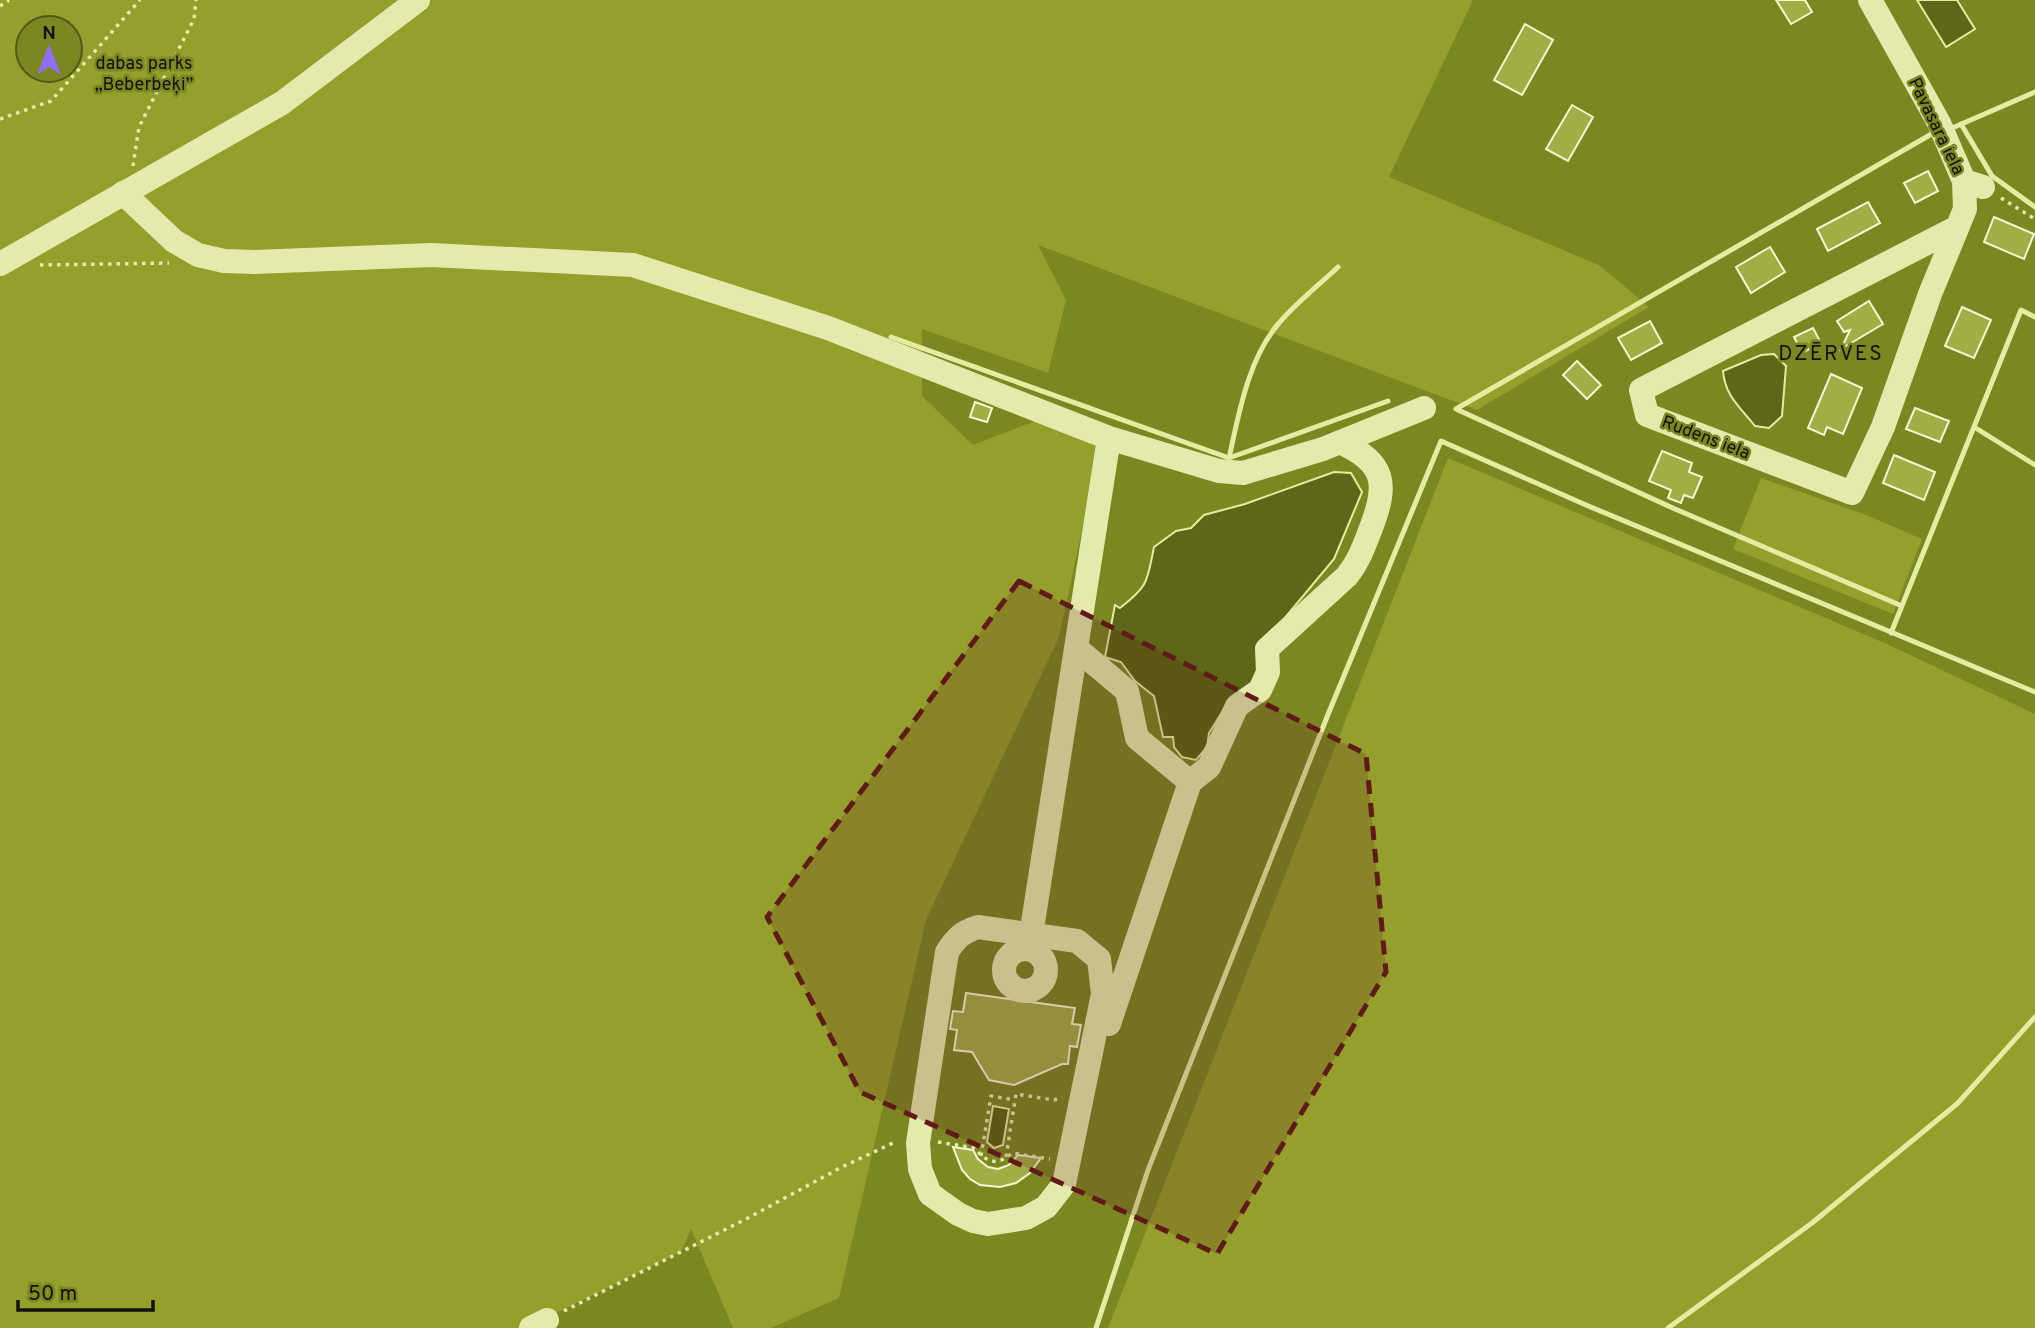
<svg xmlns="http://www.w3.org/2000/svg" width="2035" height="1328" font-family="Overpass,sans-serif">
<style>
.green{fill:#949f2c;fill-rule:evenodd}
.water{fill:#5d6717;stroke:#e5eba0;stroke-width:2}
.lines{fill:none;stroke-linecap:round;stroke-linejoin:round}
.stream{stroke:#e5eba0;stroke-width:5}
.building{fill:#a3ad46;stroke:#f4f7d1;stroke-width:2}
.path{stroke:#e4eaac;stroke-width:3.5;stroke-dasharray:3.5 5;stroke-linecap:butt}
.minor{stroke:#e4eaac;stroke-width:24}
.marked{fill:#601a1a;fill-opacity:0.2;stroke:#601a1a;stroke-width:5;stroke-dasharray:14 9;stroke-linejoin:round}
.labels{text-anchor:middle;stroke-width:5;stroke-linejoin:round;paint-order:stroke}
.park-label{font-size:18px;fill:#111;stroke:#7c8722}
.street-label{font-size:18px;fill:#111;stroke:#7c8722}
.quarter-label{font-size:21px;letter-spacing:2px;fill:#111;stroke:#7c8722}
</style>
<rect width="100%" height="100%" fill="#7c8722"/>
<path class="green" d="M0,0h1473l-84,177 210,88 50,42 -172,103 -439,-165 28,55 -18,73 -126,-44v67l51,49 62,-24 66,21 -42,195 -133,283 -87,378 -68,30h-38l-42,-99 -10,23 -156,76h-525zM28,28h42v42h-42z
M1448,458l439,186 148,70v614h-927z
M1761,478l103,36 58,25 -29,75 -160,-65z"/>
<path class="water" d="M1917,0h40l18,29 -29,18z
M1774,354l12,12 -4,50 -13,12 -14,-2c-15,-19 -30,-30 -32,-55l38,-16z
M1334,472l17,1 11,19 -28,67 -51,61 -28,65 -25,14 -21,34 -2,14 -11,13 -14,-3 -8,-10 -1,-10h-10l-9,-41 -19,-15 -14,-19 -16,-5 10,-52 5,3c29,-22 27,-27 34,-61l22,-16 15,-3 13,-13 41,-11z
M993,1106l16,3 -6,36 -9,3 -7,-6z"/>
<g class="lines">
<path class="stream" d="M1961,124l31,52 43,31
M1950,129l85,-37
M891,337l338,121 159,-57
M1456,409l479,-277
M1456,409l219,100 227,97
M1974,427l61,38
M1229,458c10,-45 19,-99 50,-135 17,-20 40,-38 59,-56
M1891,633l130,-323 14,7
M1096,1328l52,-158 181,-458 112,-271 145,64 449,187
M1668,1328l144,-105 146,-120 77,-86"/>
</g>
<path class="building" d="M1776,0h29l7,12 -21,12z
M1525,24l28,16 -31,55 -28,-15z
M1572,105l21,12 -25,44 -22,-12z
M1928,171l10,20 -23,12 -11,-20z
M1868,202l12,21 -52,28 -11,-22z
M1994,217l40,17 -10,25 -40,-17z
M1770,247l15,25 -34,21 -15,-26z
M1869,301l14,23 -42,25 9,-19 -6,2 -7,-11z
M1962,307l29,13 -17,38 -29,-12z
M1650,321l12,22 -31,17 -13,-22z
M1813,328l8,15 -19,10 -8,-16z
M1577,361l24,24 -14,14 -24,-24z
M1831,374l31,14 -19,46 -16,-7 -3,8 -16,-7z
M975,402l17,6 -5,14 -17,-5z
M1915,408l34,13 -9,21 -34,-13z
M1662,451l30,12 -3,9 13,5 -9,21 -9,-3 -3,8 -13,-5 3,-8 -22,-9z
M1894,455l41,17 -11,28 -41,-17z
M966,993l109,15 -3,16 9,1 -4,22 -7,-1 -2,18h-6l-48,21 -25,-5 -17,-28 -18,-2 3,-20 -7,-1 3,-18 10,1z
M953,1147l20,3 5,9 10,8 10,2 11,-4 9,-10 23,3 -11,15 -14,10 -16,4 -20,-2 -10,-6 -8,-9z"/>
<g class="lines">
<path class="path" d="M0,6l9,-6
M0,119l51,-18 89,-101
M133,166l6,-39 55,-108 2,-19
M2001,198l34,21
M40,265l129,-2
M938,1142l37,6c11,15 23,18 37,5l38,6
M981,1156l10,-60 24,4
M1006,1157l10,-63 38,6 8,-3
M564,1311l184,-93 92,-50 57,-27"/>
<path class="minor" d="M1870,0l69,123 25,58 19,6
M123,193l51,48 24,14 26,6 31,1 176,-7 202,10 195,63 281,110 110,33 24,2 80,-24 101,-41
M1956,228l-315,162 6,25 205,78 31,-66 47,-133 35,-85 -1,-28
M0,264l282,-161 136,-103
M1076,648l51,43 10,47 53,44 -81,242
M1190,782l19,-15 28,-61 23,-16 8,-18 -1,-23 80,-73c12,-15 17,-30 24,-48 17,-44 15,-65 -31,-86
M978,927l99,14 22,18 4,35 -39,190 -18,23 -20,11 -38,6 -15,-3 -15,-7 -28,-20 -10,-25 -2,-26 29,-191c9,-14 15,-20 31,-25z
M1029,948l80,-510
M1004 970a21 21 0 1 1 42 0a21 21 0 1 1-42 0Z
M531,1328l16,-8"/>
</g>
<path class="marked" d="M1019,581l347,173 20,218 -169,282 -357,-162 -93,-175z"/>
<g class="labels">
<g class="park-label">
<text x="144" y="69">dabas parks<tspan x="144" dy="21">„Beberbeķi”</tspan></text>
</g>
<g class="street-label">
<text transform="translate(1937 126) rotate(64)" y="6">Pavasara iela</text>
<text transform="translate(1706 437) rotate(21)" y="6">Rudens iela</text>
</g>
<g class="quarter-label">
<text x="1831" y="360">DZĒRVES</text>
</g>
</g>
<g transform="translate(49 49)"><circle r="33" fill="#7c8722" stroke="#51581b" stroke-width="2"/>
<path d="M0-5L12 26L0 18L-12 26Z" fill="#916ef6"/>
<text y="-10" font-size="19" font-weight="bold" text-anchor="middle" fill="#111111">N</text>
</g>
<path d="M18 1300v10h135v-10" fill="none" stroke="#111111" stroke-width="3.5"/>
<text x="28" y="1300" font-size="21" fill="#111111" stroke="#7c8722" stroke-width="5" paint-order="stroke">50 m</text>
</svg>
